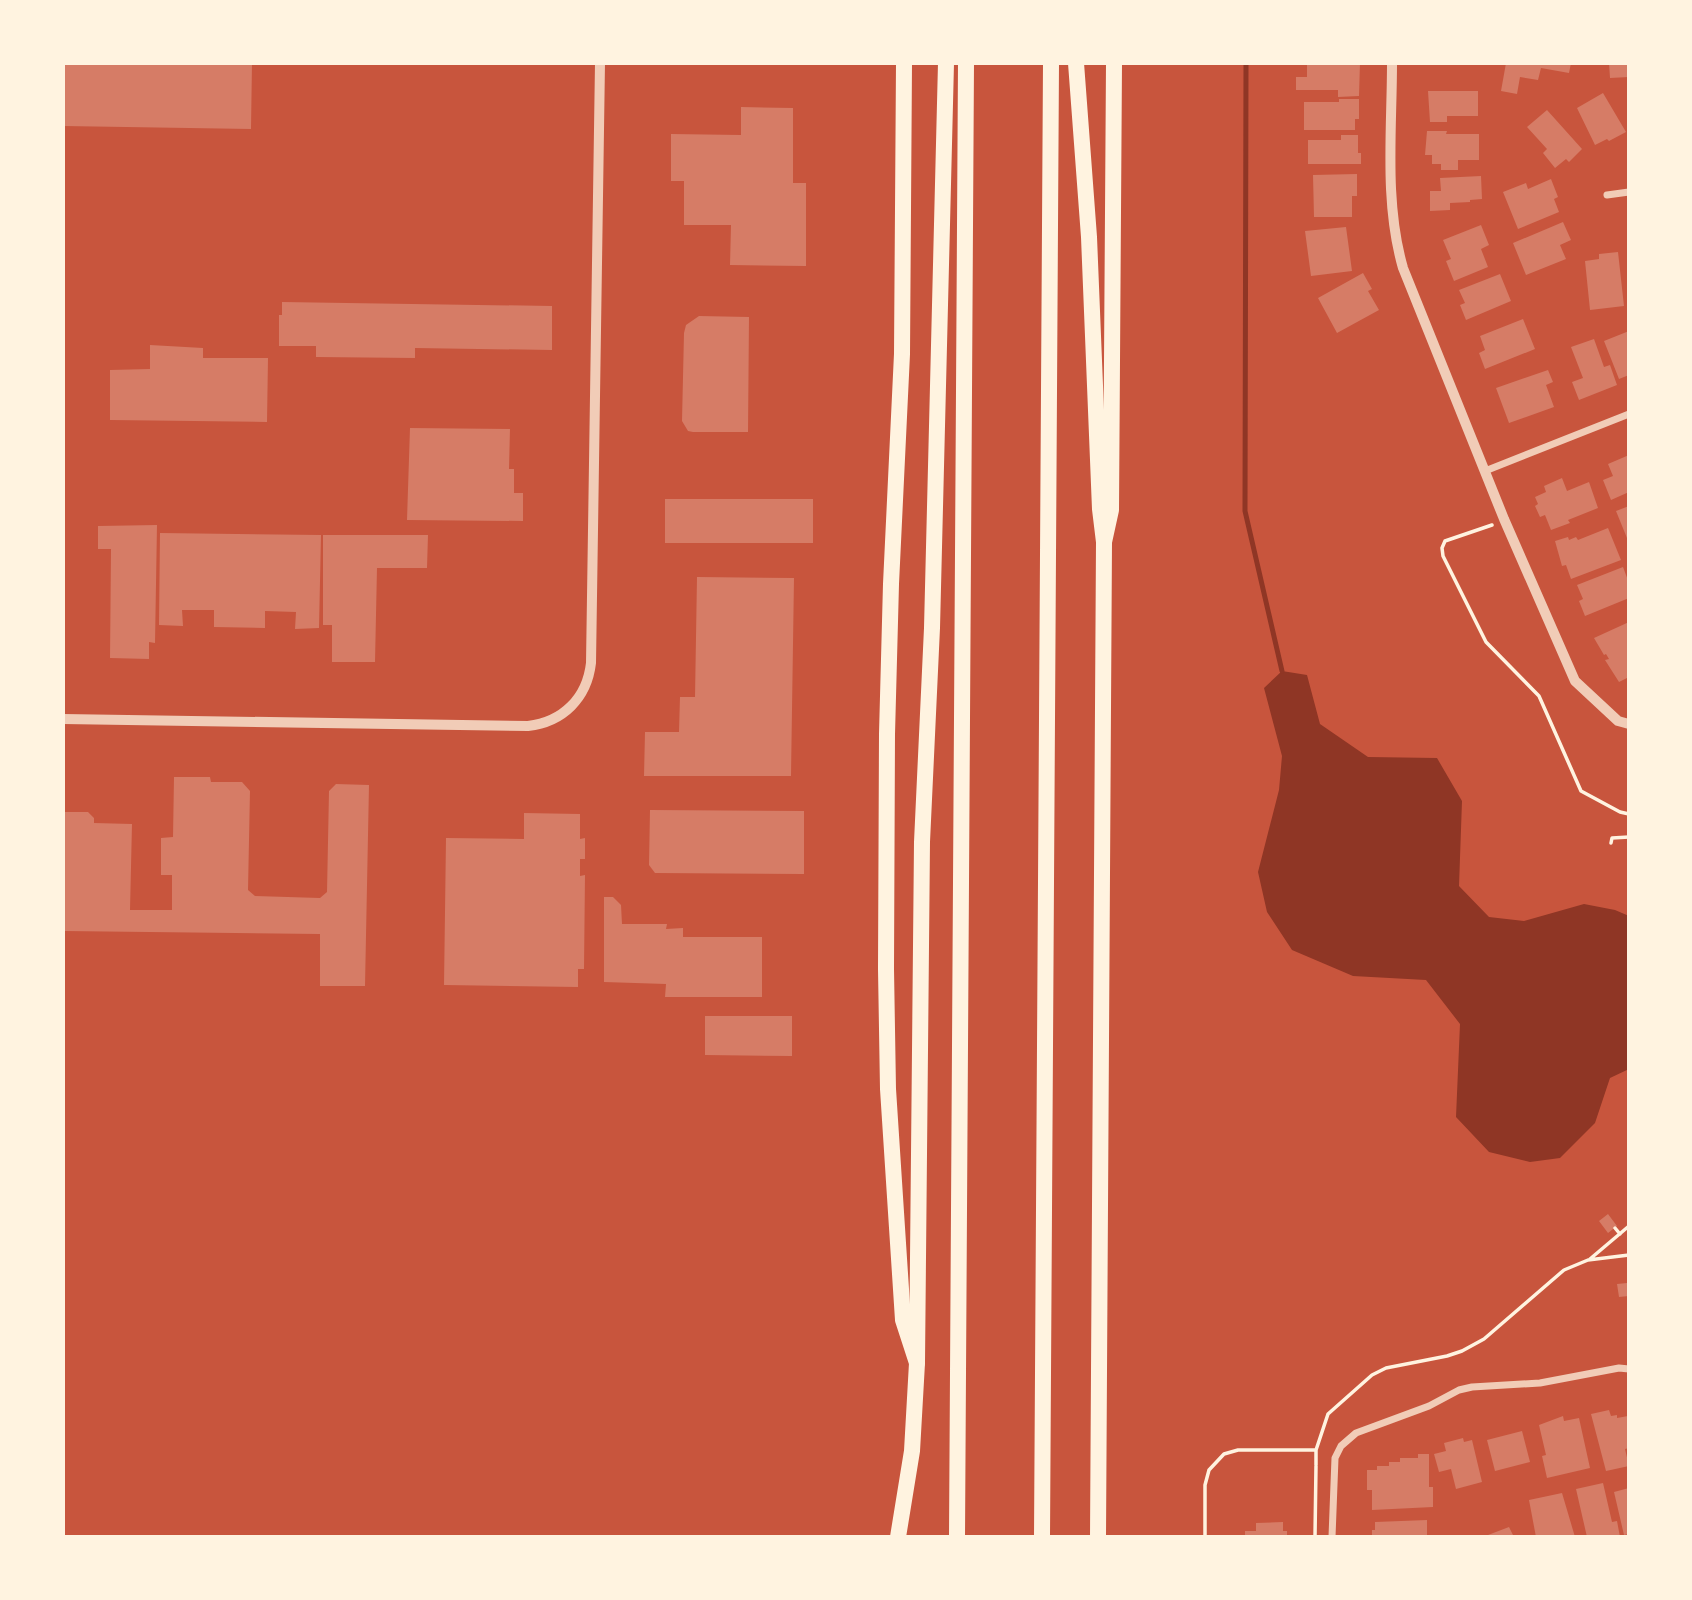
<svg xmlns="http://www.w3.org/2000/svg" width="1692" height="1600" font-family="'Source Serif 4',serif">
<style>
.water{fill:#8f3625}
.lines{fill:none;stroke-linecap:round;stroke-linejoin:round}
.stream{stroke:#8f3625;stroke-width:5}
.building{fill:#d67c66}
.path{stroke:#fff3e0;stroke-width:3.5}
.minor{stroke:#f1ccb7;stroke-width:7}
.tertiary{stroke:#f1ccb7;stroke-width:10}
.trunk{stroke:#fff3e0;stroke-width:16}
.motorway{stroke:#fff3e0;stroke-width:16}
</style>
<rect width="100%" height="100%" fill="#c8553d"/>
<path class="water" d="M1282,671l25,4 13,49 48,33 69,1 25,43 -3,85 30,31 35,4 60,-17 31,6 14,6v153l-19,9 -15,45 -35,35 -30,4 -41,-10 -33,-35 4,-93 -34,-44 -73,-4 -61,-26 -25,-38 -9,-40 21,-82 3,-34 -18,-68z"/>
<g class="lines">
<path class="stream" d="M1246,63l-1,448 37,160"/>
</g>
<path class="building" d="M63,63h189l-1,66 -188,-3z
M1360,63l-1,33 -21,1v-7h-42v-13h11v-13z
M1506,63h65l-2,10 -28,-5 -3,12 -18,-3 -3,17 -16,-3z
M1609,63h20v14l-19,1z
M1428,91h50v25h-31v6h-17z
M1603,93l23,39 -17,9 -2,-2 -12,6 -18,-37z
M1339,99h20v20h-4v11h-51v-28h35z
M741,107l52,1v75h13v83l-76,-1 1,-40h-47v-44h-13v-47l70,1z
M1547,110l35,39 -13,13 -3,-3 -11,9 -12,-15 4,-4 -20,-22z
M1427,131h20l-1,3h33v26h-21v10h-17v-6h-9v-9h-7z
M1341,135h17v18h3v11h-53v-24h33z
M1357,174v22h-5v21h-38l-1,-42z
M1481,176l1,23 -12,1v2l-20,1v7l-20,1v-20h11l-1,-13z
M1551,179l7,18 -4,2 5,13 -41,17 -15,-37 23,-9 2,6z
M1563,222l8,18 -11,5 6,14 -40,16 -13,-32z
M1481,225l8,20 -8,4 7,18 -34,14 -8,-20 5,-2 -8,-19z
M1346,227l6,44 -41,5 -6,-45z
M1618,252l6,54 -34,4 -5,-49 14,-2v-5z
M1363,273l9,16 -4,2 11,19 -42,23 -19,-35z
M1500,274l11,27 -45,19 -6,-15 5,-2 -6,-13z
M282,302l270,4v44l-137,-2v10l-99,-1v-11h-37v-31h3z
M699,316l50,1 -1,115h-55l-5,-1 -6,-10 2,-88 2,-8z
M1523,319l12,30 -50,20 -6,-16 6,-3 -5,-14z
M1629,331v44l-10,4 -15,-38z
M1594,339l10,28 6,-2 7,20 -38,15 -7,-18 11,-4 -12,-31z
M150,345l53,3v10h65l-1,64 -157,-2v-50l40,-1z
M1548,370l5,12 -7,3 8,22 -45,16 -13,-35z
M410,428l100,1 -1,40h5v24h9v28l-116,-1z
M1629,455v37l-18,8 -8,-20 10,-4 -5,-12z
M1562,478l5,13 22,-9 9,26 -30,12 2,3 -19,7 -6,-15 -5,2 -5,-11 3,-2 -3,-7 11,-5 -2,-6z
M665,499h148v44h-148z
M1629,506v37l-13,-32z
M157,525l-2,118 -6,-1v17l-39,-1 1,-109h-13v-23z
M1608,528l13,32 -50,19 -5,-14 -4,1 -7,-25 13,-4 1,3 7,-3 2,3z
M160,533l161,2 -2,93 -24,1 1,-17 -31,-1v17l-51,-1v-17h-32l1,16 -24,-1z
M323,535h105l-1,33h-50l-2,94h-43v-37h-9z
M1623,567l6,16v15l-44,18 -6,-15 4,-2 -6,-14z
M697,577l97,1 -3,198h-147l1,-44h34l1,-35h15z
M1629,622v55l-10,5 -14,-22 4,-1 -3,-5 -2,1 -10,-17z
M174,777h36l1,5h31l8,9 -2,99 7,6 65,2 7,-6 2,-101 7,-7 33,1 -4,201h-45v-52l-257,-3v-117l2,-2h23l6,6v5l38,1 -2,86h42v-35h-11v-37l12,-1z
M650,810l154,1v63l-149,-1 -6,-8z
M524,813l56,1v25l5,-1v21h-5v17l5,-1 -1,94h-6v18l-134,-2 2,-147 78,1z
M604,897h9l8,8 1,19h45l-1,5 17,-1v9h79v60h-97l1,-13 -62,-2z
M705,1016h87v40l-87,-1z
M1608,1214l9,12 -9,7 -9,-12z
M1627,1283l2,13 -10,1 -2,-13z
M1609,1410l2,6 6,-1v3l11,-2 1,32 -4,1 4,17 -23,5 -15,-57z
M1563,1416l1,5 15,-3 11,50 -43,10 -5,-22 4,-1 -7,-30z
M1522,1431l8,31 -35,9 -8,-31z
M1463,1438l1,4 8,-2 10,42 -26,7 -5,-20 -12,3 -5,-18 12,-3 -2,-8z
M1418,1454h11v33h4v20l-61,3v-20h-5v-20h10v-4h12v-4h11v-4h18z
M1603,1483l9,39 5,-1 3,16h-33l-11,-48z
M1629,1488v46l-5,1 -10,-43z
M1562,1493l13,44h-39l-7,-37z
M1427,1520v17h-55v-7h3v-8z
M1283,1522v9h4v6h-42v-6h11v-8z
M1509,1527l5,10h-26v-2z"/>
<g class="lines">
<path class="path" d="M1492,525l-47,16 -3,7 1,8 43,86 53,54 42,95 39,21 9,2
M1611,843l1,-5 17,-1
M1615,1228l5,6
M1590,1259l39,-33
M1316,1450v15
M1205,1537v-52l4,-15 15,-16 14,-4h78l12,-36 44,-39 14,-7 61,-12 15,-5 22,-12 80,-69 24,-10 41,-5
M1315,1537l1,-71"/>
<path class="minor" d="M1607,195l22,-3
M1485,471l144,-57
M1332,1537l3,-79 6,-12 15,-13 73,-27 30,-16 13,-3 68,-4 79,-15 10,1"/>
<path class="tertiary" d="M1392,63c0,67 -8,139 11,205l101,251 71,162 43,40 11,3
M63,719l465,7c35,-4 59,-28 63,-63l9,-600"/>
<path class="trunk" d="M898,1537l14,-86 5,-88 -14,-43 -15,-231 -2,-120 1,-235 4,-150 11,-230 2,-291
M1098,1537l6,-995 7,-32 3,-447"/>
<path class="motorway" d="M1076,63l13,174 11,272 4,33
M917,1363l5,-521 10,-214 14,-565
M957,1537l9,-1474
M1042,1537l9,-1474"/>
</g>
<rect width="1692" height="1600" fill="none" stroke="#fff3e0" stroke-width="130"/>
</svg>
